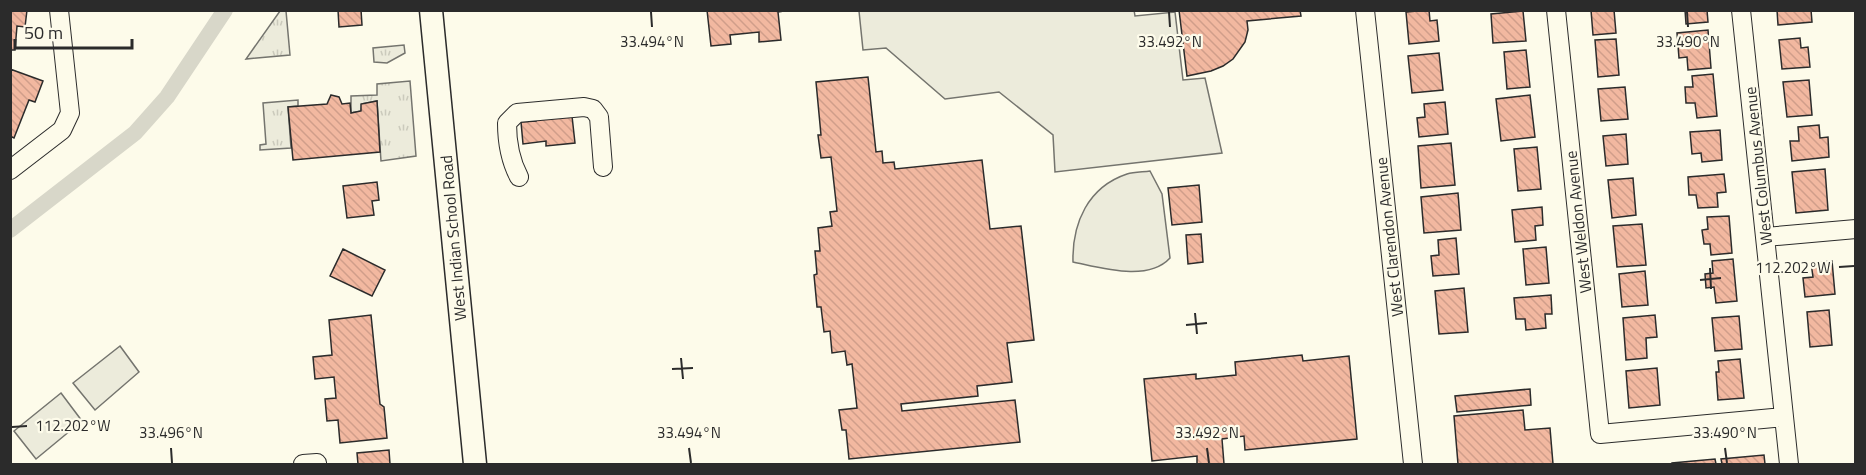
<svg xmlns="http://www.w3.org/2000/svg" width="1866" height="475" font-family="'Titillium Web',sans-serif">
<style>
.grass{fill:url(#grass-tufts);stroke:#74746e;stroke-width:1.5}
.park{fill:#ecebdb;stroke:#74746e;stroke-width:1.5}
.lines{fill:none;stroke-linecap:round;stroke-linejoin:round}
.canal{stroke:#d8d7c9;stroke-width:16}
.building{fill:url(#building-back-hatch);stroke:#2b2b2b;stroke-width:1.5}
.minor-casing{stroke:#2b2b2b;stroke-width:20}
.major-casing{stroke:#2b2b2b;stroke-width:25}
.minor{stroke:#fdfbea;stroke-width:18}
.major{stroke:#fdfbea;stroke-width:22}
.ticks{fill:none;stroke:#2b2b2b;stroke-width:2}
.labels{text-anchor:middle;stroke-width:4.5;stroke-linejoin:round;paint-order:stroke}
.street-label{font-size:16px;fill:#2b2b2b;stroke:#fdfbea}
.ticks-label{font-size:15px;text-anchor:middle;fill:#2b2b2b;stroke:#fdfbea;stroke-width:4.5;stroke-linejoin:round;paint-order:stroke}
</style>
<defs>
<pattern id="grass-tufts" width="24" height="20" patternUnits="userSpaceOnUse" patternTransform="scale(1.5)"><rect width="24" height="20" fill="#ecebdb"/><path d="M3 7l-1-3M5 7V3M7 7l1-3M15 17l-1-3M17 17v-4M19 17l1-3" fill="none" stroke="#cbcabc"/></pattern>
<pattern id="building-back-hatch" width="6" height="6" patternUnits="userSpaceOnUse" patternTransform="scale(1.5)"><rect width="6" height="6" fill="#f2b8a0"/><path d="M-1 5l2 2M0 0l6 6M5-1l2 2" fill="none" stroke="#d09e8a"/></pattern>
</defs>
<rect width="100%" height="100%" fill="#fdfbea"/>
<path class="grass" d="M280,11h6l4,44 -44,4z
M404,45l1,8 -18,10 -13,-1 -1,-14z
M410,81l6,75 -35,5 -4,-60 -15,3 -1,7 -10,2v-17l26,-1v-11z
M298,100v6l-10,1 3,41 -31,2v-5l6,-1 -3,-41z"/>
<path class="park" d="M1134,10l1,6 40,-4 8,68 22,-2 17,75 -167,19 -2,-37 -54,-43 -54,7 -59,-51 -23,2 -4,-39z
M1150,171l12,23 8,64c-22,24 -68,10 -97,4 -1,-39 15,-75 54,-88 7,-2 16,-2 23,-3z
M120,346l19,26 -44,38 -22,-27z
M61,393l21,28 -46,38 -22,-28z"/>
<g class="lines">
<path class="canal" d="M10,230l125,-97 32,-36 58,-87"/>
</g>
<path class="building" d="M10,10h17l-2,17 -8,-1 -2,24h-5z
M338,10h23l1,15 -23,2z
M707,10h83l-12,2 3,28 -22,2v-10l-29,3 1,9 -20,2z
M1179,10h121l1,6 -54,5 1,9 -3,12 -12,17 -10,7 -12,5 -24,5z
M1429,10l1,11 7,-1 2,21 -30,3 -3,-32z
M1591,10h23l2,23 -23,2z
M1685,10h22l1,12 -22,2z
M1777,10h34l1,12 -34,3z
M1523,11l3,30 -33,2 -2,-29z
M1708,30l3,38 -23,2 -1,-13 -8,1 -2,-25z
M1800,38l1,10 7,-1 2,20 -28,2 -3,-29z
M1616,39l3,36 -21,2 -3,-37z
M1526,50l4,37 -23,2 -3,-37z
M1439,53l4,37 -31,3 -4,-37z
M10,69l33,12 -8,21 -6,-2 -15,38 -4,-2z
M1713,74l4,42 -20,2 -2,-15h-9l-1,-16h8l-1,-11z
M868,77l8,75 6,-1 1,12 11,-1 1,7 87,-9 8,69 31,-3 13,114 -27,3 5,39 -35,4 1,10 -77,8 1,7 113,-11 5,42 -171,17 -3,-29h-4l-3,-20 18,-2 -5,-44 -5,1 -2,-14 -13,2 -2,-22 -6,1 -3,-25h-4l-3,-32 3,-1 -2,-23h5l-2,-23 14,-2 -2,-14 7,-1 -6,-54 -10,1 -3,-23h3l-5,-53z
M1809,80l3,35 -25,2 -4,-35z
M1625,87l3,32 -27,2 -3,-32z
M331,95l8,2 3,7 8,-1 1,10 10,-2v-7l16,-3 3,51 -87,8 -5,-53 39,-3z
M1530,95l5,42 -34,4 -5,-42z
M1445,102l3,32 -29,3 -2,-19 8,-1 -1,-13z
M572,116l3,27 -29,3v-5l-23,3 -2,-22 15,-1v-4z
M1819,125l1,13 8,-1 1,20 -37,4 -2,-20h9l-1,-14z
M1720,130l2,30 -20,2 -1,-9 -9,1 -2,-22z
M1626,134l2,30 -22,2 -3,-30z
M1451,143l4,42 -34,3 -3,-42z
M1537,147l4,42 -23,2 -4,-42z
M1825,169l3,41 -32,3 -4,-41z
M1724,174l2,18 -9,1 1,14 -20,1 -2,-13h-7l-1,-18z
M1633,178l3,37 -24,3 -4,-38z
M377,182l2,18 -7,1 2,14 -27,3 -4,-32z
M1199,185l3,37 -30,3 -4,-37z
M1458,193l3,37 -37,3 -3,-36z
M1542,207l1,18 -8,1 1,14 -21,2 -3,-32z
M1729,216l3,37 -21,2 -1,-11h-6l-2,-14 6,-1 -1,-12z
M1642,224l4,41 -29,2 -4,-41z
M1201,234l2,28 -15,2 -2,-29z
M1456,238l3,36 -26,2 -2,-20 8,-1 -1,-15z
M1546,247l3,36 -23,2 -3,-36z
M343,249l42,21 -13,26 -42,-20z
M1733,259l4,42 -21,2 -2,-16 -8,1 -1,-14 8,-1 -1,-12z
M1832,261l3,33 -30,3 -2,-19 10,-1 -2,-14z
M1645,271l3,34 -26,2 -3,-33z
M1464,288l4,44 -29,2 -4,-43z
M1551,295l1,19h-7l1,14 -20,2 -1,-11h-9l-2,-21z
M1829,310l3,35 -22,2 -3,-35z
M371,315l9,89 4,3 3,31 -47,5 -2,-23 -11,1 -2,-22 11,-1 -2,-21 -19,2 -2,-22 19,-2 -3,-35z
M1655,315l2,22 -11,1 1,20 -21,2 -3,-42z
M1739,316l3,33 -27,2 -3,-33z
M1302,355l1,6 46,-5 8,83 -112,11 -1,-14 -22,3 2,25h-27v-8l-45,5 -8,-82 52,-5v5l40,-4 -1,-13z
M1740,359l4,39 -26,2 -2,-28h3l-1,-11z
M1657,368l3,37 -31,3 -3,-37z
M1530,389l1,16 -74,7 -2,-16z
M1523,410l2,20 25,-2 3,36h-95l-4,-48z
M389,450l1,14h-32l-1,-11z
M1764,455l1,9h-43l-1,-5z
M1715,459l1,5h-44v-1z"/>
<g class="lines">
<defs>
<path id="minor" d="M1365,10l48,454
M1556,10l44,424 184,-17
M1741,10l48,454
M10,170l52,-40 8,-17 -11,-103
M519,177c-9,-17 -12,-35 -12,-54l10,-10 67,-6 9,2 6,8 4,50
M1765,237l91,-8
M303,464l14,-1"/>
<path id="major" d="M431,10l44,454"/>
</defs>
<use href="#minor" class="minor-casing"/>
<use href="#major" class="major-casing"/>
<use href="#minor" class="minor"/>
<use href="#major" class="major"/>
</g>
<path class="ticks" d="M651,12l1,15M1169,12l1,15M1687,12l1,15M1839,267l15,-1M1710,268l1,21M1700,280l21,-2M1195,313l2,21M1186,325l21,-2M681,358l2,21M672,369l21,-1M12,427l15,-1M171,448l1,15M689,448l2,15M1207,448l2,15M1725,448l2,15"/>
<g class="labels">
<g class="street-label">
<text transform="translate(1758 166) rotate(-96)" y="6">West Columbus Avenue</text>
<text transform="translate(1578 222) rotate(-96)" y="6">West Weldon Avenue</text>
<text transform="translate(1389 237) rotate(-96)" y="6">West Clarendon Avenue</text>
<text transform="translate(453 238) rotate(-95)" y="6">West Indian School Road</text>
</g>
</g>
<g class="ticks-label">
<text x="652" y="47">33.494°N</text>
<text x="1170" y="47">33.492°N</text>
<text x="1688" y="47">33.490°N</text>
<text x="1793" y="273">112.202°W</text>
<text x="73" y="431">112.202°W</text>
<text x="171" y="438">33.496°N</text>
<text x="689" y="438">33.494°N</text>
<text x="1207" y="438">33.492°N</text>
<text x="1725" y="438">33.490°N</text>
</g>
<rect width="1866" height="475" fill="none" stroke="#2b2b2b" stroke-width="24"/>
<path d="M15 39v9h117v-9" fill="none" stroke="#2b2b2b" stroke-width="3"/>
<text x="24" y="39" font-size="18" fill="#2b2b2b" stroke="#fdfbea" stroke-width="4.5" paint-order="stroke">50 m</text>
</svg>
